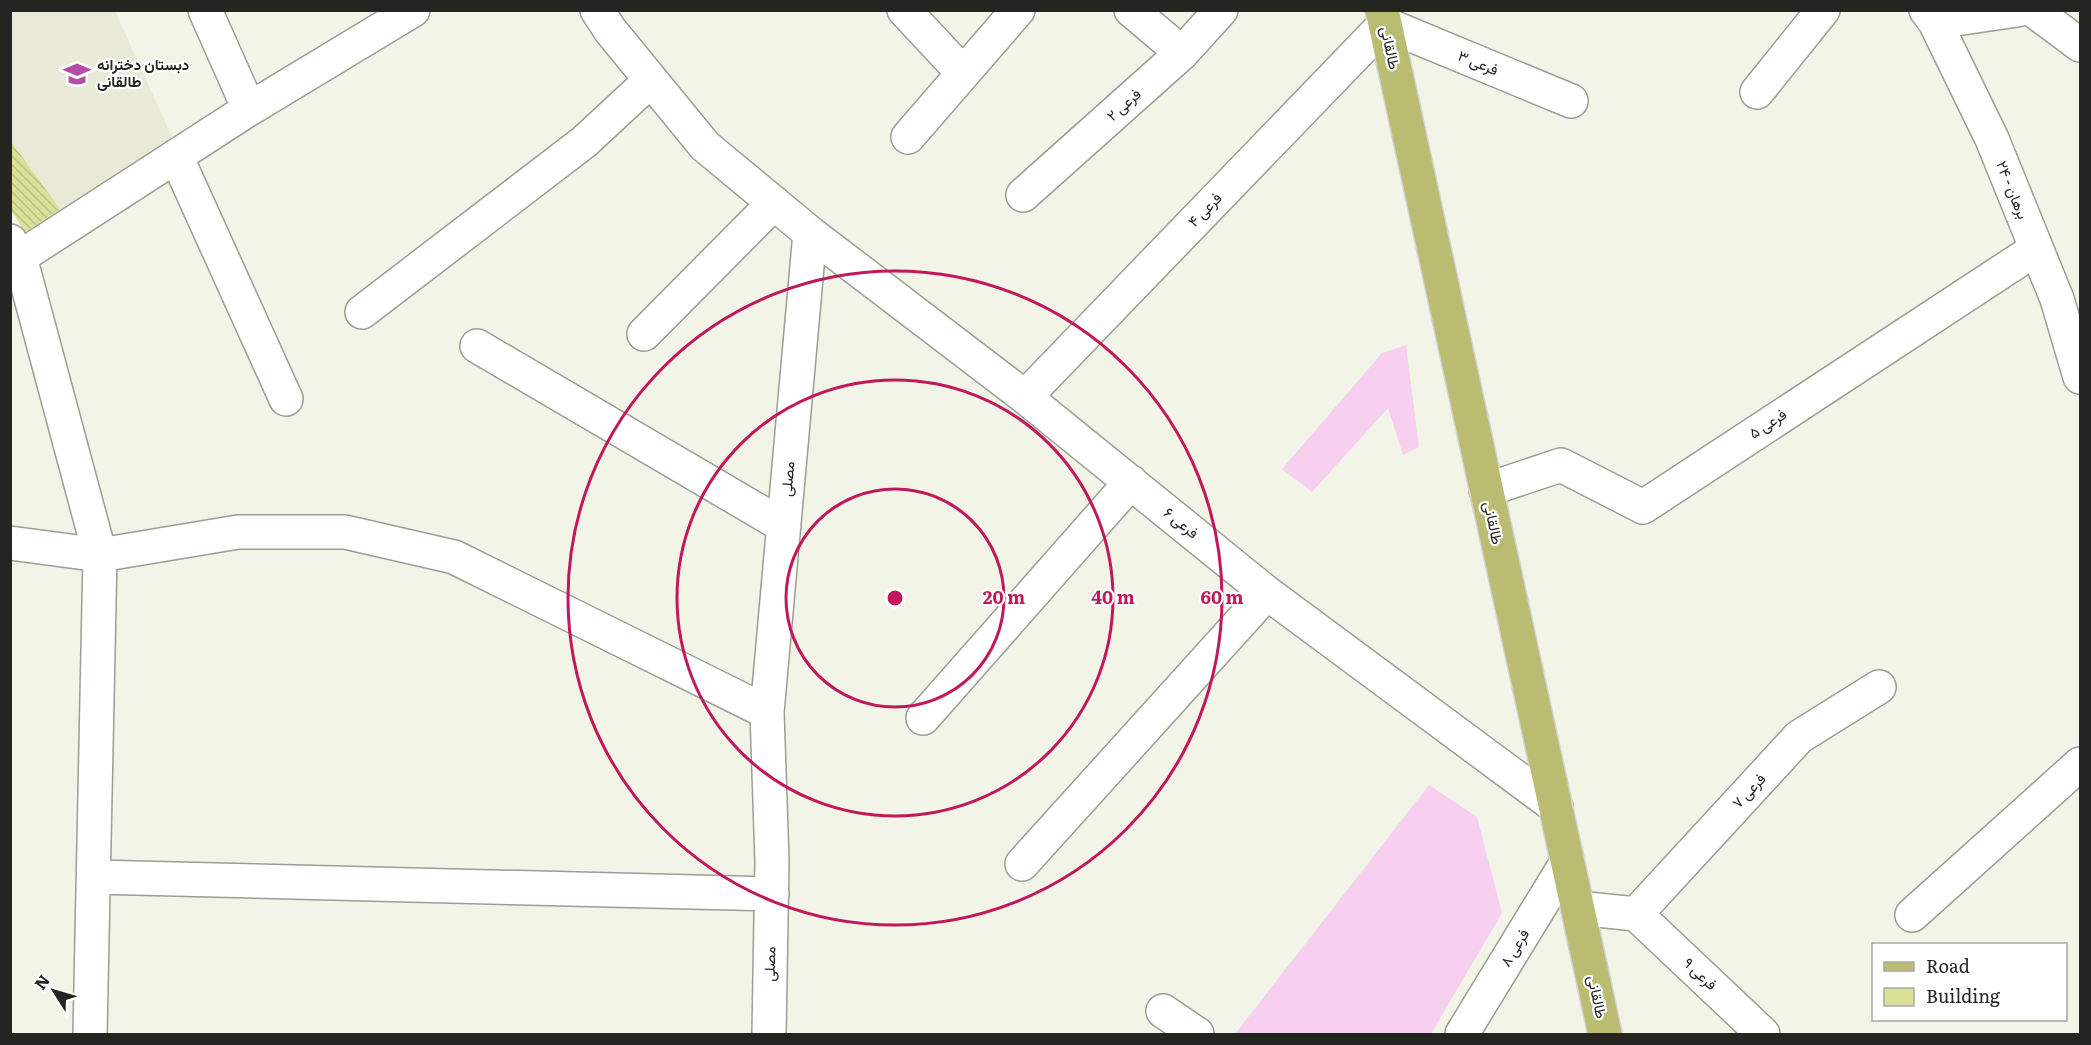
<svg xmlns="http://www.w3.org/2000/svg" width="2091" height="1045" font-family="Literata,Vazirmatn,serif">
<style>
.built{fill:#e8ead7}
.grass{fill:#f7d0f0}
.building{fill:url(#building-back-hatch)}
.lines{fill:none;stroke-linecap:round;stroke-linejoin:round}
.minor-casing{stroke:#9c9d93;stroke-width:36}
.major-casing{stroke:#d3d3d3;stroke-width:36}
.minor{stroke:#fff;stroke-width:33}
.major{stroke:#b9bc71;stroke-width:33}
.ring{fill:none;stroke:#c2185b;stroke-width:3}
.labels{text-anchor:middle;stroke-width:4.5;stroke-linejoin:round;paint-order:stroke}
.street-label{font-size:15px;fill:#242521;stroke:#fff}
.poi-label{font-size:15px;font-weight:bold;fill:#242521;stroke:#fff;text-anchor:start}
.centre{fill:#c2185b;stroke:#fff;stroke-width:3}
.ring-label{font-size:18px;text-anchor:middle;font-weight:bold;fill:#c2185b;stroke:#fff;stroke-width:4.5;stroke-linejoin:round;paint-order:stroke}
</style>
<defs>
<pattern id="building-back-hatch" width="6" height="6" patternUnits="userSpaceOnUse" patternTransform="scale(1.5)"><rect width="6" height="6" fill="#dae097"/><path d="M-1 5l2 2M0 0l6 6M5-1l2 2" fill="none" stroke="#bbc082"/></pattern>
</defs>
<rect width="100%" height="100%" fill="#f2f4e8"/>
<path class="built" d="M11,11h104l57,126 -147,95 -14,-23z"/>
<path class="grass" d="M1406,345l13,102 -16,8 -15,-47 -76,84 -30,-23 100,-116z
M1429,785l48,32 25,96 -71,121h-196z"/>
<path class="building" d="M10,140l50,69 -35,23 -15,-23z"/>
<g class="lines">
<defs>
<path id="minor" d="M205,10l44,99
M597,10l13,20 95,116 105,87 215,164 242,196 289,214
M904,10l59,63
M1131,10l51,43
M1926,10l9,12 57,117 65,160 23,78
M2033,10l47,35
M1935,22l82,-12
M1757,92l66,-82
M908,137l110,-127
M176,156l110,243
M1023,195l159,-142 39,-43
M10,241l10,16 80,298 -10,479
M20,257l229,-148 164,-99
M362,312l222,-170 67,-62
M644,334l130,-131
M477,346l307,180
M1025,397l360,-373 186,77
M1486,490l75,-25 82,42 393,-258
M10,543l90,12 138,-23h107l109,25 313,155
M923,718l208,-236
M1022,864l245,-271
M95,877l677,17
M1578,908l58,6
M1636,914l163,-177 80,-50
M1636,914l127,120
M1912,915l168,-151
M1163,1011l34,23
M769,1034l3,-173 -5,-149 43,-479
M1462,1034l105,-172"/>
<path id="major" d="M1382,10l223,1024"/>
</defs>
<use href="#minor" class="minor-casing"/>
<use href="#major" class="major-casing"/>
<use href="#minor" class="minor"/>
<use href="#major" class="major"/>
</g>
<g class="ring">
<circle cx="895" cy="598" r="109"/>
<circle cx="895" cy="598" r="218"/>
<circle cx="895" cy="598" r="327"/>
</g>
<defs>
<symbol id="school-bare" viewBox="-9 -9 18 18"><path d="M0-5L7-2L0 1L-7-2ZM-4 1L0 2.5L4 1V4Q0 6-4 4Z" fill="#b64bab" stroke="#fff" stroke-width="2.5" paint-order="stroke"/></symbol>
</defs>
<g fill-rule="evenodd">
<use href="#school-bare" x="58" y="55" width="38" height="38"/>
</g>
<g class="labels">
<g class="street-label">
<text transform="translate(1390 48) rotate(78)" y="5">طالقانی</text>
<text transform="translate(1478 63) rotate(22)" y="5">فرعی ۳</text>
<text transform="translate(1124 105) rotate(-42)" y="5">فرعی ۲</text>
<text transform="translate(2012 190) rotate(68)" y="5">۲۴ - برهان</text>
<text transform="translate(1205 210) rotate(-46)" y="5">فرعی ۴</text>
<text transform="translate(1768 424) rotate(-33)" y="5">فرعی ۵</text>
<text transform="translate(788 479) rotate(-85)" y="5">مصلی</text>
<text transform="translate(1181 523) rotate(39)" y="5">فرعی ۶</text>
<text transform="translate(1493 523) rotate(78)" y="5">طالقانی</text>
<text transform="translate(1749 791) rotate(-47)" y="5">فرعی ۷</text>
<text transform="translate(1515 948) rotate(-59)" y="5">فرعی ۸</text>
<text transform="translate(770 964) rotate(-89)" y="5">مصلی</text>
<text transform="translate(1700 974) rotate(43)" y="5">فرعی ۹</text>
<text transform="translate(1597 997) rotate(78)" y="5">طالقانی</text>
</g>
<g class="poi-label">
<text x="97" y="70">دبستان دخترانه<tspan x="97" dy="17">طالقانی</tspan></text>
</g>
</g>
<circle cx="895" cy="598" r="9" class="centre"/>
<g class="ring-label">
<text x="1004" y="604">20 m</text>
<text x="1113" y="604">40 m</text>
<text x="1222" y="604">60 m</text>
</g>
<rect width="2091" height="1045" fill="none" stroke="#242521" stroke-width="24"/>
<rect x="1872" y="943" width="195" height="78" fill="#ffffff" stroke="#a7a8a6" stroke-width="1.5"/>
<rect x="1884" y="962" width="30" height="9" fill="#b9bc71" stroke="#a7a8a6" stroke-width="1.5"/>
<text x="1926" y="973" font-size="18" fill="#242521">Road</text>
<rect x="1884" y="988" width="30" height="18" fill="#dae097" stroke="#a7a8a6" stroke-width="1.5"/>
<text x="1926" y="1003" font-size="18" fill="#242521">Building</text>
<g transform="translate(54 991) rotate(307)" stroke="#ffffff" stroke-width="4.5" paint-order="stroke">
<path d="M0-4.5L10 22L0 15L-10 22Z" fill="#242521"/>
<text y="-9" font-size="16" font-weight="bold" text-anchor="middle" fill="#242521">N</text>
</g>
</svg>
